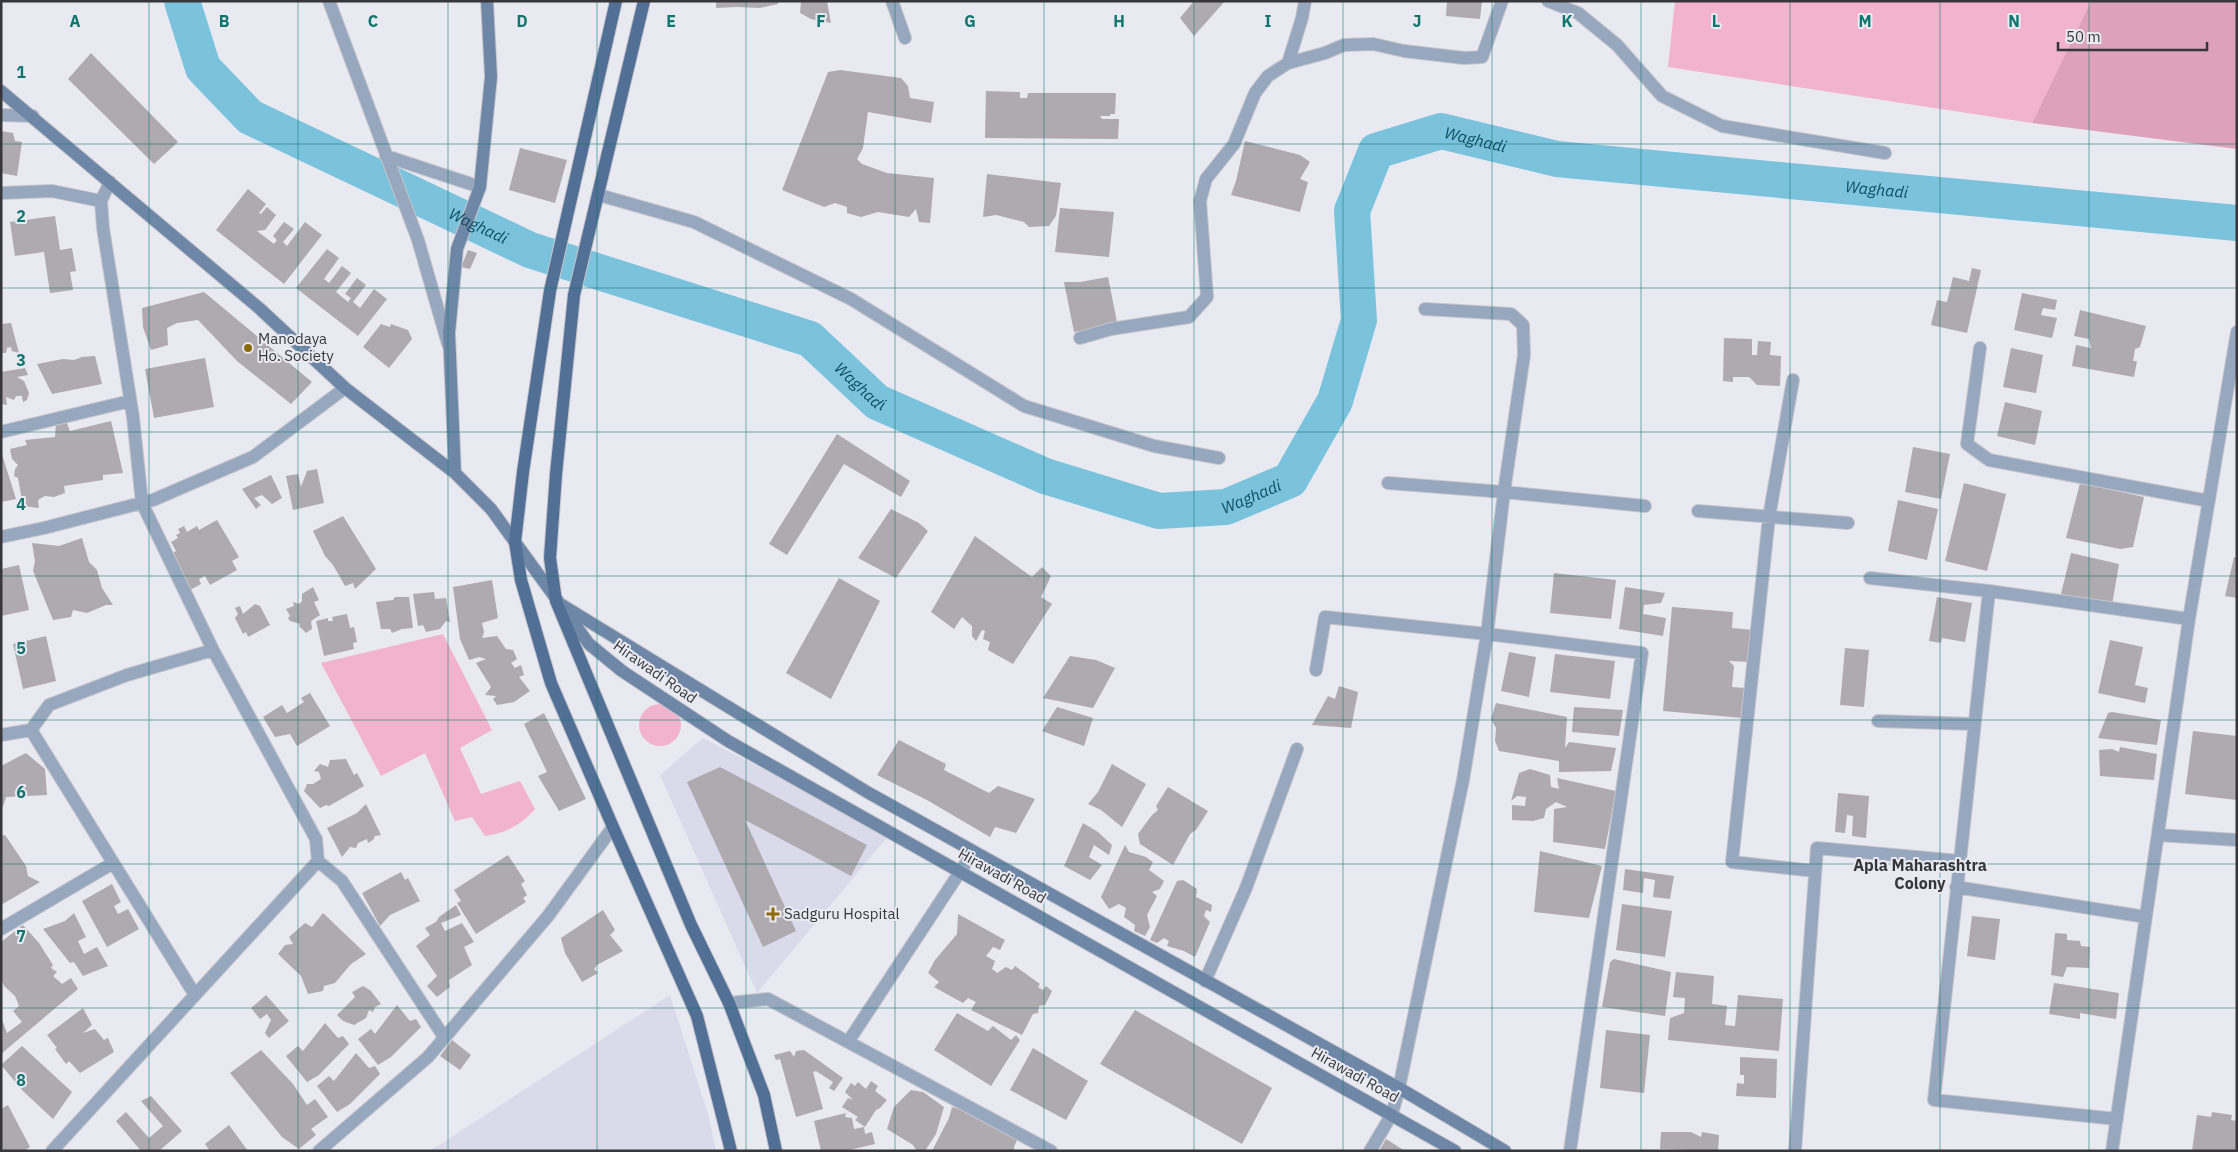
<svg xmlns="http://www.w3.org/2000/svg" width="2238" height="1152" font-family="'IBM Plex Sans',sans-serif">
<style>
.built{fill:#dbdaea}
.green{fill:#f2b3ce}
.forest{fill:#dea1bb}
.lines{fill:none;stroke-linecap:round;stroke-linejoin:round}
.river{stroke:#7bc3dd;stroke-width:36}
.building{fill:#afa9b0}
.street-casing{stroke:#c5c5cd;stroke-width:14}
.secondary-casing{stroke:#c5c5cd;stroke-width:14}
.primary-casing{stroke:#c5c5cd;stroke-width:14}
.street{stroke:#97a7bd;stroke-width:12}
.secondary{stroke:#6f87a6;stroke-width:12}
.primary{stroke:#526f95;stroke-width:12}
.grid{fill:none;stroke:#0f766e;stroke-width:1;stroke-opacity:0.55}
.poi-dot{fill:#8a6b0a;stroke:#e9e9f2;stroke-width:2}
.labels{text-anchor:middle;stroke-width:4;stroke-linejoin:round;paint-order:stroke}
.poi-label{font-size:15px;fill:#37373b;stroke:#e9e9f2;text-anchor:start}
.street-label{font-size:15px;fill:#37373b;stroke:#e9e9f2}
.water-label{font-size:16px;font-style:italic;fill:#0d4b5e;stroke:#e9e9f2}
.neighbourhood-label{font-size:16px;font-weight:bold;fill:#37373b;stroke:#e9e9f2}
.grid-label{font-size:16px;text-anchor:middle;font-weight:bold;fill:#0f766e;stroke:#e9e9f2;stroke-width:4;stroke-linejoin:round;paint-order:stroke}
</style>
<rect width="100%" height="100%" fill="#e9e9f2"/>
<path class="built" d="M703,738l186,97 -132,158 -97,-218z
M670,995l38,119 8,37h-286z"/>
<path class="green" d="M1675,1h416l-59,122 -364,-56z
M443,634l49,96 -32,18 21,46 39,-13 15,28c-14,16 -29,24 -50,27l-13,-19 -17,4 -30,-68 -44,23 -60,-113z
M639 725a21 21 0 1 1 42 0a21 21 0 1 1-42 0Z"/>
<path class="forest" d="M2091,1h146v148l-205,-26z"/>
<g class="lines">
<path class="river" id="s1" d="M182,1l21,67 47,49 280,133 280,89 67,63 168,74 114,35 67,-4 64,-27 45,-79 24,-81 -7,-109 24,-60 65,-20 116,28 680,64"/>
</g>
<path class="building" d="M716,1h62v3l-18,4 -23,-1 -21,1z
M801,1h26l4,22 -20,-4 -11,-6z
M1194,1h31l-31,35 -14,-18z
M1447,1h35l-2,18 -34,-3z
M91,53l87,89 -24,22 -86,-85z
M840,70l61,8 7,8 2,12 24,4 -3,21 -63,-11 -5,36 -6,11 5,5 25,9 47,5 -4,45 -11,-1 -3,-13 -7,8 -31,-5 -17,5 -14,-4v-6l-12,-4 -11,4 -42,-17 46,-118z
M986,91l34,1v6h7l1,-5h88l-1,21h-5v2h-10l2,3h17l-1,20 -133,-1z
M1,131l12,2 2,8 7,1 -5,34 -16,-3z
M1245,141l55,14 10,7 -10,17 8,3 -8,30 -69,-17 5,-14z
M520,148l47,12 -12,43 -46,-13z
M987,174l74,9 -5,33 -7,10 -20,1 -5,-5 -28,-7 -13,2z
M248,189l18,15 -7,9 2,1 6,-7 9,8 -11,15 -8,1 17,13 3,-4 -4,-4 11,-14 10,7 -11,13 4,4 18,-24 17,13 -38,49 -68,-54z
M1060,208l54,4 -5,45 -54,-5z
M55,216l5,34 12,-2 4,23 -6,1 3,18 -23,3 -6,-41 -29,4 -5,-34z
M327,249l12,9 -15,21 5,4 13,-17 9,7 -15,19 12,10 3,-4 -6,-4 12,-16 9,7 -13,17 7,6 14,-19 13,10 -29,37 -62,-48z
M468,250l9,3 -7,16 -9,-2z
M1972,268l9,2 -14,63 -36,-8 6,-25 10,2 6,-25 16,4z
M1108,277l9,45 -29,8 -14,2 -10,-50h16z
M204,292l108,90 -21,22 -54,-43 -39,-41 -21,3 -10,5 1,17 -17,5 -8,-23 -1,-19z
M2022,293l35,7 -2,10 -12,-2 -2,7 16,3 -5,20 -38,-8z
M2080,310l66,16 -6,21 -5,2 -2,12h4l-3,16 -62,-11 4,-21 15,3 -2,-9 -15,-3z
M11,323l8,30 -7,-2 -1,-4 -4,1 -1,5h-5v-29z
M381,324l9,3 1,-3 17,6 4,9 -23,29 -26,-21z
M1724,338l28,1v16h5l1,-14 13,1 -1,13 11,1 -1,30 -23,-1 -8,-8h-16v5l-10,-1z
M2011,348l32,7 -7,38 -33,-6z
M95,356l7,28 -50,10 -15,-30 26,-5 11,1 8,-3z
M205,358l9,49 -60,11 -9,-49z
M25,368l3,7 -11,2 7,4 5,12 -2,7 -4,2 -1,-6h-6l-2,4 -8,-3 1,8 -6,-1v-32z
M2005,402l37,9 -7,34 -38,-9z
M66,421l4,10 41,-10 12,52 -20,2v5l-39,6 1,7 -11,4 -9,-1 -7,4 1,8 -16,-2 -5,-28 -4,-2 1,-7 3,-4 -6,-6 -2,-10 17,-4 -2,-5 30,-3 1,-13z
M837,434l73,47 -9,16 -57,-33 -57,91 -18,-11z
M1913,447l37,7 -9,45 -36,-7z
M1,451l15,48 -15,3z
M317,469l7,34 -31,7 -7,-34 12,-2 3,13 6,-16z
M271,475l11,23 -10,6 -10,-9 -8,3 7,7 -5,4 -14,-20z
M1964,483l42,11 -19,77 -42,-10z
M2080,483l64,14 -11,50 -13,2 -54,-11z
M1898,500l40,9 -11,51 -39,-9z
M891,509l28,14 9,8 -32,47 -38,-20z
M343,516l33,53 -21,20 -2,-6 -8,3 -12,-21 -8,-9 -12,-25z
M217,520l22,37 -7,4 5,9 -27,15 -5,-9 -6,3 2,5 -11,6 -20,-35 6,-4 -5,-9 7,-4 -2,-3 4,-2 -2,-4 6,-3 3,6 10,-6 2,4z
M975,536l57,41 10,-10 9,9 -10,21 11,7 -39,60 -25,-14 2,-8 -7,-3 2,-8 -3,-1 -6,11 -4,-5v-10l-10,-9 -8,12 -23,-17z
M82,538l7,24 8,8 5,18 11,17h-7l-19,8 -14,-3 -2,7 -18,3 -20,-49 2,-10 -3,-18 27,3z
M2071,553l48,11 -7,41 -51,-11z
M2234,557l3,1v40l-12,-2z
M19,565l10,45 -28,6v-47z
M1554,573l62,7 -5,39 -61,-6z
M839,578l41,23 -49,98 -45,-26z
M492,580l6,38 -16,5 2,9 -2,6 15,-2 9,13 7,1 4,9 -6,4 4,5 6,-3 3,10 -5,2 11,14 -16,11 -17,3 -4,-6 3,-3 -11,-1 6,-8 -15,-24 10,-4 -7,-2 -10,3 -9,-21 -7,-52z
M313,587l6,13 -5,2 6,13 -9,6 1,8 -6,4 -7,-7 1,-2 -10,-3 -2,-3 2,-2 -4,-7 8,-3 -1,-4 6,2 3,-3v-7z
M1625,587l40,6 -4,10 -17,2 -1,9 23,4 -3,18 -44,-7z
M434,592l1,7 11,-1 4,24 -4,-1 -6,8 -14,3 -3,-7 -5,1 -5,-32z
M395,597h14l4,31 -11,1 -10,4 -2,-4h-9l-5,-27 17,-2z
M1937,597l35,6 -7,39 -23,-4 -1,5 -12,-2z
M255,604l5,2 10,19 -22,12 -2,-5 -3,2 -8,-16 3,-4 -3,-6 5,-2 3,8z
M1672,607l61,5 -1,16 21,2 -3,32 -21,-1 5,5 -2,21 13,1 -2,30 -80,-7z
M347,614l3,14 4,-1 3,15 -4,1 1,6 -30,7 -8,-35 12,-3v3h5l-1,-4z
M46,636l10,45 -33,8 -10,-45z
M2110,640l33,7 -8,38 13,3 -3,15 -47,-10z
M1845,648l24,2 -5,57 -24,-2z
M1509,652l27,5 -7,40 -28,-6z
M1555,654l60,7 -5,38 -60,-7z
M1070,656l26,4 19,8 -22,40 -50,-10z
M1339,686l19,6 -7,36 -39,-3 16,-29 7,3z
M310,693l20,33 -33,20 -7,-12 -15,3 -12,-20 19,-12 5,8 17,-11 -3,-4z
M1496,703l71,14 -2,31 4,-6 47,6 -5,23 -52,1v-11l-60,-10 -4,-10 1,-13 -5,-9z
M1057,707l36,11 -9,28 -42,-15z
M1574,707l49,3 -4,26 -47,-4z
M2112,712l49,8 -4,25 -59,-7 10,-25z
M544,713l42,86 -27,12 -21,-35 9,-4 -23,-48z
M2193,731l44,5v64l-52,-6z
M899,740l47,24 -2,6 45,23 9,-7 37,13 -19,34 -21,-6 -5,10 -63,-37 -50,-25z
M2120,747l37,7 -3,26 -54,-4 -1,-26 13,-1 7,3z
M26,753l19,16 2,26 -41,2 -3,10 -2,-1v-40z
M346,759l8,16 3,-2 7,13 -35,20 -3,-1 -6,3 -16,-17 3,-7h6l8,-5 -2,-7 -5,-1 6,-7 8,3 2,-7z
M1112,764l34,20 -24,43 -21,-17 -13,-6 10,-12z
M720,767l147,78 -16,31 -106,-56 51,111 -33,16 -76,-165z
M1530,769l20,6 1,12 8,2 -2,-11 59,13 -11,58 -52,-7 1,-33 13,-2 -11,-5 -10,7 -2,9 -11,3 -21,-1v-15l13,1 1,-9 -9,-1 -6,5 8,-28z
M1168,787l40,24 -12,19 -6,4 -17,31 -33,-21 -2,-10 14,-19 6,-5 -2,-4z
M1838,793l31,3 -3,42 -14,-2 1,-20 -6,-1 -2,18 -10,-1z
M366,804l15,31 -6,1 -2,4 -5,3 -1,-4 -9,4 -2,5 -6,-1 -8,10 -15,-29 30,-15z
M1083,823l15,9 14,13 -3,10 -15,-10 -5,12 13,8 -12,15 -26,-14z
M5,835l21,31 2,10 12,6 -39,23v-69z
M1125,845l4,7 17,5 7,5 -4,8 15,11 -4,8 -8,3 5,4 -10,19 3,12 -5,9 -11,-5 1,-6 -11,-8 2,-9 -7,-4 -10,5 -8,-12z
M1540,851l62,15 -13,52 -55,-6z
M508,855l17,26 -4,3 6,11 -4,3 3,4 -50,32 -19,-31 4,-2 -7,-11z
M1625,869l49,7 -4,23 -17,-2 2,-17 -11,-2 -1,15 -20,-3z
M401,872l4,8 3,-2 12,23 -30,14 -10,11 -18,-33z
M1183,880l14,9 -1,8 16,8 -1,7 -5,-2 -2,6 6,6 -15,35 -11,-6 -17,-5 2,-5 -5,-3 -7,5 -7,-3 27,-59z
M112,884l9,18 -7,4 4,8 10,-5 11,20 -32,18 -25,-46z
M1622,904l50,7 -7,46 -49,-7z
M456,905l5,10 -20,8 4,8 17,-8 12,19 -10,5 8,18 -23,15 1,7 -13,10 -10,-11 10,-10 -21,-30 14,-11 -5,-7 11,-6 3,-5z
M603,910l12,20 -5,5 13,16 -26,14 -3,4 4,4 -16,9 -17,-29 -4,-15z
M74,913l12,24 -8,4 6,13 13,-7 11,19 -25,10 -9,-14 -4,1 -27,-34 22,-8z
M323,913l43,41 -15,10 -16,19 -11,3 -1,5 -15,3 -7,-18 -23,-22 7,-9 8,-1 -4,-7 16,-14 7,4z
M958,914l47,26 -5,10 -7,-3 -7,9 9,5 -3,8 5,4 9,-6 6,3 3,-4 25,18 -2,3 5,3 3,-4 6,5 -7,14 -6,1 -1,7 -5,1 -11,21 -51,-25 5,-8 -8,-4 -5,5 -29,-16 5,-5 -11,-9 7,-13 22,-26z
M1972,916l28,3 -5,41 -28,-4z
M23,925l16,18 14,22 -2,3 6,4 -4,4 9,8 9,-6 7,11 -77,65v-37l6,16 15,-11 -9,-11 6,-5 -4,-10 -11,-10 -3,-8v-36z
M2055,933l12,1v6l13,1 1,5 9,1 -1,21 -22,-1 -4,10 -12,-2z
M1614,959l57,13 -6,44 -63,-9 8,-45z
M1676,972l38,4 -2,28 15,2 -2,19 10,1 3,-31 45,4 -4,52 -111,-11 2,-22 14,-5 1,-15 -12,-1z
M2054,983l65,10 -3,26 -36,-6v6l-31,-5z
M363,986l8,5 10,13 -6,3 -2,5 -4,-2 -3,8 -12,7 -11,-4 -6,-6 18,-18 -3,-5z
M266,995l23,26 -20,17 -4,-5 6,-13 -4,-6 -7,5 -9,-11z
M397,1005l13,16 6,-2 5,8 -30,30 -13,8 -20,-26 13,-10 4,5z
M83,1008l9,17 -9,8 12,-4 9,11 4,-2 6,14 -34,21 -11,-12 -3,3 -11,-15 2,-1 -10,-13z
M1135,1010l137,78 -30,56 -142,-80z
M957,1013l31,18 5,-5 18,14 5,-5 4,5 -29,46 -57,-36z
M325,1023l13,15 5,-2 6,8 -30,31 -12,7 -21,-26 12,-10 5,5z
M1606,1030l44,5 -6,58 -44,-5z
M452,1040l19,15 -11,15 -20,-14z
M22,1046l50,46 -19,27 -30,-28 -22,-26z
M1033,1048l55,33 -22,39 -56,-30z
M261,1050l32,34 14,21 8,-6 13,18 -17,12 5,6 -17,14 -17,-12 -52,-64z
M804,1050l39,28 -9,13 -5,-3 4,-6 -17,-11 -3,1 10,37 -27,8 -16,-58 -4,1 -2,-5 16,-4 4,6 2,-6z
M356,1053l13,15 6,-2 5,8 -30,30 -13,8 -20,-26 12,-10 5,5z
M1740,1057l37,2 -1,39 -40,-2 1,-13 7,1v-9h-4z
M871,1081l7,5 -3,5 12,9 -7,8 -4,2 -11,17 -10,-7 3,-3 -16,-10 6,-9 5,2 -8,-8 6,-9 4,3 3,-4 8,7z
M911,1090l12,2 21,15 -8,27 -11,17h-8l-4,-6 -26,-16 7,-22z
M151,1096l31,35 -23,20h-18l-25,-30 10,-9 23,26 14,-12 -22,-25z
M8,1105l22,42 -6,4h-23v-42z
M952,1107l14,4 52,27 -4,9 1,4h-83l17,-33z
M2212,1112l20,3 -1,5 6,1v30h-45l5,-36 14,2z
M846,1113l-1,4 7,1 2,11 10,-2 1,7 7,-2 3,12 -30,7h-24l-7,-30z
M229,1125l19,26h-38l-5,-7z
M1661,1132h30l10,5 1,-5 17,3 -1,16 -58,-2z
M1386,1139l19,12h-26z"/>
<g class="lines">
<defs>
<path id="street" d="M329,1l89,239 30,104
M892,1l13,37
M1548,1l30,12 39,32 45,51 60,30 163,27
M1288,63l14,-45 3,-17
M1,115l32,1
M386,156l94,31
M1,193l51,-2 49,10
M599,195l95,27 157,77 173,107 130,40 65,12
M1080,338l31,-9 78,-12 18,-20 -7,-96 6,-22 28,-35 21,-51 13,-17 20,-13 37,-10 19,-8 29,-1 31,7 60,7 18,-1 20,-56
M1980,348l-13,96 22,16 220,41
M1793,380l-24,137 -37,345 83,9
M1,432l129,-31
M1388,483l116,9 20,-137 -1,-30 -12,-11 -86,-5
M1698,511l150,12
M1,537l43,-9 109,-28 100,-43 92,-69
M1870,578l119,13
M2189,619l48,-287
M1316,670l9,-53 162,17 -24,146 -64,308 -7,26 -22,37
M1878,721l96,3
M31,730l18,-25 78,-30 86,-25
M1,735l30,-5 164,265
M2158,835l79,5
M318,861l24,20 102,156
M1960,861l-26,239 183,19
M1956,887l190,30
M1,929l112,-66
M1205,981l41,-93 51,-139
M729,1003l39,-4 283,152
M848,1042l125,-190
M52,1151l266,-290 -2,-22 -103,-189 -71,-147 -9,-86 -30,-189 -2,-27 9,-19
M319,1151l109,-94 120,-141 65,-89
M1570,1151l72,-498 -155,-19 17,-142 141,14
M1795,1151l22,-303 143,13 29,-270 200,28 -77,532"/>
<path id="secondary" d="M1,91l258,217 86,80 110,85 36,36 98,135 33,27 106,70 727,410
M455,473l-6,-140 8,-84 23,-62 11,-110 -4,-76
M562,605l305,187 532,296 106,63"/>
<path id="primary" d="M616,1l-66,290 -27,181 -8,70 6,38 30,103 62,144 84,189 34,135
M644,1l-70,294 -18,179 -6,84 6,43 135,324 38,78 35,92 12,56"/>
</defs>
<use href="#street" class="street-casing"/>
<use href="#secondary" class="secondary-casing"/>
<use href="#primary" class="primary-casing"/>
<use href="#street" class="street"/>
<use href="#secondary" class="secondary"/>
<use href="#primary" class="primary"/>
</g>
<path class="grid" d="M149,1v1150M298,1v1150M448,1v1150M597,1v1150M746,1v1150M895,1v1150M1044,1v1150M1194,1v1150M1343,1v1150M1492,1v1150M1641,1v1150M1790,1v1150M1940,1v1150M2089,1v1150M1,144h2236M1,288h2236M1,432h2236M1,576h2236M1,720h2236M1,864h2236M1,1008h2236"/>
<g class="poi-dot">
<circle cx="248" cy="348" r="5"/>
<path d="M770.5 906.5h5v5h5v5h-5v5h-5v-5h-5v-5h5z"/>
</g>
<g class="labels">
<g class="poi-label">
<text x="258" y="344">Manodaya<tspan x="258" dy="17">Ho. Society</tspan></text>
<text x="784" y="919">Sadguru Hospital</text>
</g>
<g class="street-label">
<text transform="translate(655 672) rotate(35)" y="5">Hirawadi Road</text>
<text transform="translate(1002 876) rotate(29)" y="5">Hirawadi Road</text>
<text transform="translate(1355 1075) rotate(29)" y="5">Hirawadi Road</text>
</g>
<g class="water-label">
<text dy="6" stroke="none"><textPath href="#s1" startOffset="1726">Waghadi</textPath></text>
<text dy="6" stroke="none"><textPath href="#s1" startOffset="2131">Waghadi</textPath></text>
<text dy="6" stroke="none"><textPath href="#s1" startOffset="391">Waghadi</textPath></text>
<text dy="6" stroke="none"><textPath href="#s1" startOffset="811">Waghadi</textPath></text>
<text dy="6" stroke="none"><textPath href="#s1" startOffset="1231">Waghadi</textPath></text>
</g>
<g class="neighbourhood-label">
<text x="1920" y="871">Apla Maharashtra<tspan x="1920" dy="18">Colony</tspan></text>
</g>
</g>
<g class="grid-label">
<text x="75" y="27">A</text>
<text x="224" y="27">B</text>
<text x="373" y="27">C</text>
<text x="522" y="27">D</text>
<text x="671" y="27">E</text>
<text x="821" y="27">F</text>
<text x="970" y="27">G</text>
<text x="1119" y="27">H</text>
<text x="1268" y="27">I</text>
<text x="1417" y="27">J</text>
<text x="1567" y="27">K</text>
<text x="1716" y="27">L</text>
<text x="1865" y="27">M</text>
<text x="2014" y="27">N</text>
<text x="21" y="78">1</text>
<text x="21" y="222">2</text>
<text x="21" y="366">3</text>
<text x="21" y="510">4</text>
<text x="21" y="654">5</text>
<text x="21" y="798">6</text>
<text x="21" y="942">7</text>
<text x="21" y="1086">8</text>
</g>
<rect width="2238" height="1152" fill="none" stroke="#37373b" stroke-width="5"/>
<path d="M2058 42v8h149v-8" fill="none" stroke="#37373b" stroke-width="2.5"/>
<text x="2066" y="42" font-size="15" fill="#37373b" stroke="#e9e9f2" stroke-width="4" paint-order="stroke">50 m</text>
</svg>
